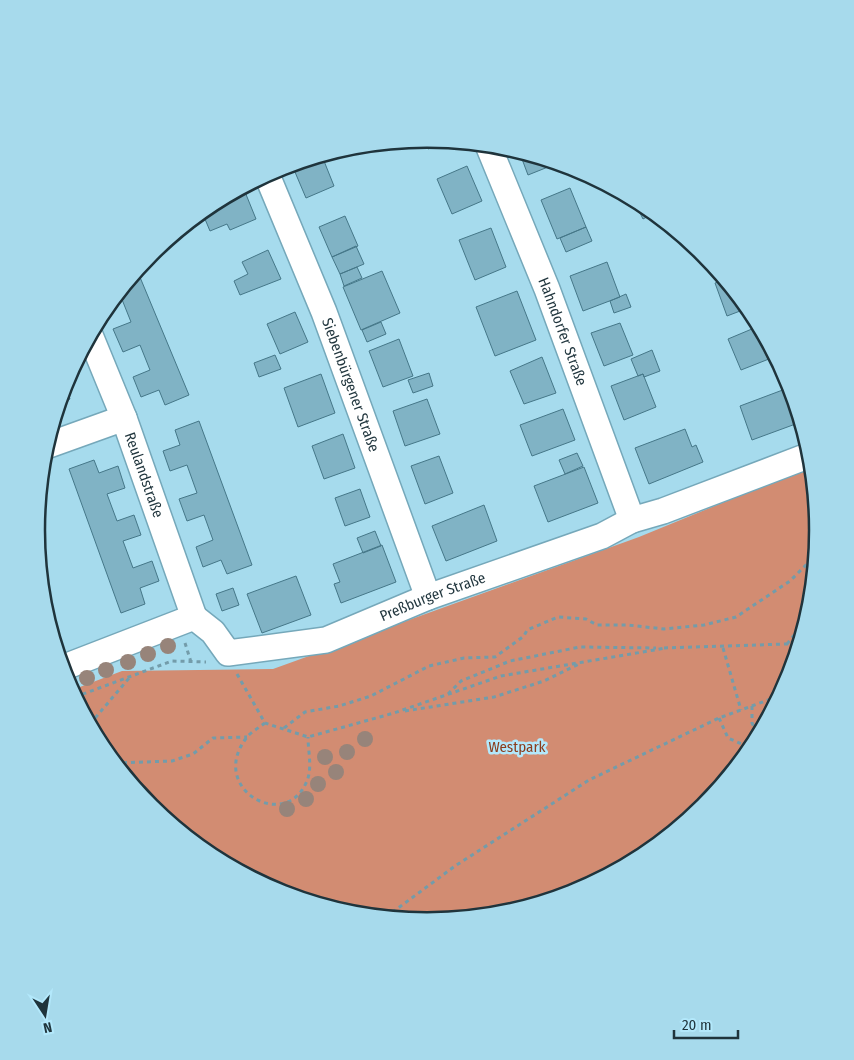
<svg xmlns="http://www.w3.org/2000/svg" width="854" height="1060" font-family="'Fira Sans Condensed',sans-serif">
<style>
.green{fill:#d28c72}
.building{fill:#80b3c5;stroke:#457788}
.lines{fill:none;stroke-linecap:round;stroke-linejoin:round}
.street-casing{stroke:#75a8ba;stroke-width:28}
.path{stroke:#739caa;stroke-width:3;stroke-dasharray:4 4;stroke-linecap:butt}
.street{stroke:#fff;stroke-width:25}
.tree{fill:#97847a}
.labels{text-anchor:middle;stroke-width:5;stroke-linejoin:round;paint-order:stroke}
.street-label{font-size:15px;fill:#1f343c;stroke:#b3e8fb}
.park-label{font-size:15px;fill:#8b3c1b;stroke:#b3e8fb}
.rim{fill:none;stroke:#1f343c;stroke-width:2.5}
</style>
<rect width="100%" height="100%" fill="#a6dbed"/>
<path class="green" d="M812,466c2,21 5,42 6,62 1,47 -13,105 -29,149 -13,36 -38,72 -62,101 -145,176 -413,189 -576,28 -34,-33 -57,-74 -79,-116l50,-19 151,-2 366,-132z"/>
<path class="building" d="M424,140l3,-1 19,2 -18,8z
M519,151l39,12 -30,12z
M322,156l12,30 -28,12 -14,-33z
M467,166l15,35 -30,13 -15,-35z
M243,187l13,32 -26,11 -3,-6 -17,7 -8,-19z
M570,188l16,39 -29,12 -16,-39z
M645,206l9,7 -11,6 -5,-10z
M345,216l13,30 -26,11 -13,-30z
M586,227l6,14 -26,11 -6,-14z
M491,228l15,39 -31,13 -16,-40z
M356,246l8,18 -24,10 -8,-17z
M268,250l13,29 -41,16 -6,-14 14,-7 -6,-12z
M607,262l13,35 -37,14 -13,-35z
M357,267l5,11 -18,8 -4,-12z
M137,270l52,125 -24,10 -6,-15 -18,7 -8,-20 17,-7 -10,-25 -17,7 -10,-23 18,-7 -10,-25 -9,4z
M382,271l18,42 -39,17 -18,-43z
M725,280l23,28 -21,8 -12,-33z
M517,291l19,49 -41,16 -19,-49z
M626,294l5,13 -17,6 -4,-12z
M295,312l13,30 -28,12 -13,-30z
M381,322l5,12 -19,8 -5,-12z
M620,323l13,32 -29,11 -13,-33z
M759,326l15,31 -33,13 -13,-31z
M399,339l14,37 -30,11 -14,-36z
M652,350l8,21 -16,6 -1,-3 -5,2 -7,-17z
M275,355l6,14 -22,8 -5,-14z
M542,357l14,36 -32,11 -14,-33z
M429,373l4,13 -20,7 -5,-13z
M321,374l14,39 -37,14 -14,-39z
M643,374l13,33 -32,13 -13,-34z
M65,385l5,14 -11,5z
M788,388l13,34 -49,18 -12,-34z
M427,399l13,35 -35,12 -12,-35z
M563,409l12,31 -43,16 -12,-31z
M199,421l53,144 -25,9 -6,-14 -18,7 -7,-20 17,-7 -9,-25 -17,6 -8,-22 18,-6 -10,-28 -17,6 -7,-20 17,-6 -5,-15z
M685,429l7,18 4,-2 7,17 -54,22 -14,-36z
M343,434l12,34 -31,11 -12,-33z
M577,453l6,13 -18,8 -6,-14z
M439,456l14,37 -28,11 -14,-38z
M94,460l5,13 19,-7 7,22 -18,6 10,27 17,-6 7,20 -18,6 10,27 19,-7 7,20 -19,7 5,16 -24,9 -52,-144z
M584,467l14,36 -50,19 -14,-36z
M360,489l10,28 -25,9 -10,-28z
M484,505l13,36 -51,20 -14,-35z
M375,531l6,15 -18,7 -6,-15z
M382,545l14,37 -55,21 -7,-19 6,-2 -7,-18z
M296,576l15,39 -49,18 -15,-39z
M233,588l6,17 -17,6 -6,-17z"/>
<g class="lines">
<defs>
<g id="street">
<path id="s1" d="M488,145l59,144 85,231"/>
<path id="s2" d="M267,175l57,137 104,285"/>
<path id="s3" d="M90,335l34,83 70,199"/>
<path d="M46,446l78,-28"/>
<path id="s4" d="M194,617l19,15 15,21 98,-13 102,-43 174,-61 30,-16 31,-9 147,-56"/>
<path d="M62,668l132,-51"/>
</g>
</defs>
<use href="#street" class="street-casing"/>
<path class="path" d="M185,643l6,19
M787,644l19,-24
M664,648l123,-4 11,2
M723,648l18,62
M237,674l28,49 43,14 86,-24 107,-37 165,-28
M448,694l13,-13 49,-20 70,-14 76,1
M75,697l97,-36 34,1
M752,706v17l6,12
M405,711l89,-14 50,-16 37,-18
M719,718l9,20 23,10
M265,723c-5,4 -14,9 -18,14 -40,51 37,95 59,46 7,-14 2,-31 2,-46
M90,724l40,-47
M284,728l21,-16 34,-6 32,-10 58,-30 35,-8 31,-1 29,-21 3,-6 31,-13 28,2 11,6h31l36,4 40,-4 32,-8 54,-36 25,-25
M115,763l57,-2 21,-7 20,-16 34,-1
M386,917l69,-51 134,-86 130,-62 60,-22"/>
<use href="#street" class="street"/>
</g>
<g class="tree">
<circle cx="168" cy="646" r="8"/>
<circle cx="148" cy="654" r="8"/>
<circle cx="128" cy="662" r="8"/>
<circle cx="106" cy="670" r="8"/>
<circle cx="87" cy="678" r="8"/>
<circle cx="365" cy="739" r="8"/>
<circle cx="347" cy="752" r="8"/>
<circle cx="325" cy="757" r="8"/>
<circle cx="336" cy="772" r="8"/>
<circle cx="318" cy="784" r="8"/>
<circle cx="306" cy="799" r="8"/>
<circle cx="287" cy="809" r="8"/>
</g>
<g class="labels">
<g class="street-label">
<text dy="5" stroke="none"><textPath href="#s1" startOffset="201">Hahndorfer Straße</textPath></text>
<text dy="5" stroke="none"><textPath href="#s2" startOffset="226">Siebenbürgener Straße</textPath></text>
<text dy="5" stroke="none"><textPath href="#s3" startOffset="150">Reulandstraße</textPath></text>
<text dy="5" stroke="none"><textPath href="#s4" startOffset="264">Preßburger Straße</textPath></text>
</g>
<g class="park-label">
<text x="517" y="752">Westpark</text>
</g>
</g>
<path d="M0 0H854V1060H0ZM45 530a382 382 0 1 1 764 0a382 382 0 1 1-764 0Z" fill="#a7daec" fill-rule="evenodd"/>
<path class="rim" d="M45 530a382 382 0 1 1 764 0a382 382 0 1 1-764 0Z"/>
<g transform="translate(45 1015) rotate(168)" stroke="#b3e8fb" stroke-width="4" paint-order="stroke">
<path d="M0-4L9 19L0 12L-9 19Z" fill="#1f343c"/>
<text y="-8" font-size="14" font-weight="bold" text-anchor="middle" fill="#1f343c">N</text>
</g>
<path d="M674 1030v8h64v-8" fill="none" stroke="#1f343c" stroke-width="2.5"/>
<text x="682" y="1030" font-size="15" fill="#1f343c" stroke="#b3e8fb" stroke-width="4" paint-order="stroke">20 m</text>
</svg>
